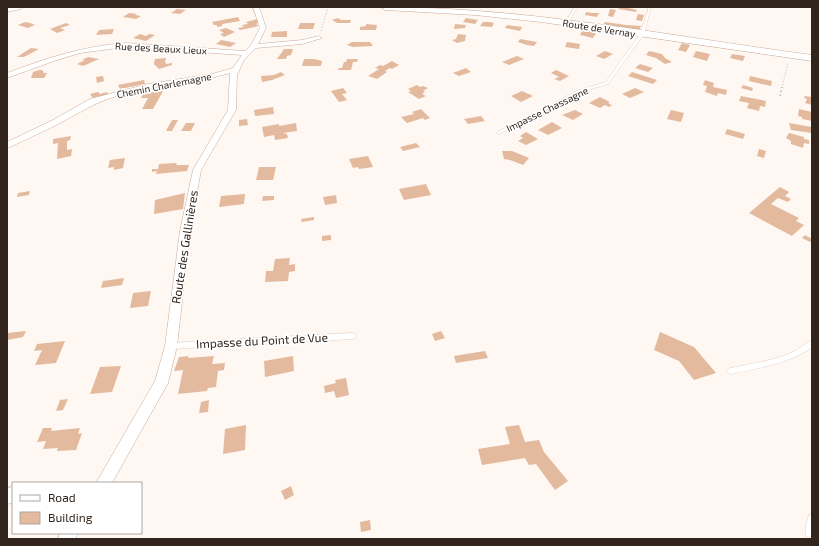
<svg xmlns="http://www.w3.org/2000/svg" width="819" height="546" font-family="'Exo 2',sans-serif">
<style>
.building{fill:#e4ba9f}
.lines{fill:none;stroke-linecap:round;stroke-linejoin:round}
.lane-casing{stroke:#cbaa95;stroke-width:0.5}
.street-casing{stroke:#cbaa95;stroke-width:1}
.secondary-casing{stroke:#cbaa95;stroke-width:1}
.path-far1{stroke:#c0b7b1;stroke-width:1;stroke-dasharray:1 2;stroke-linecap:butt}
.path{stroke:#c0b7b1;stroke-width:1.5;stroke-dasharray:1.5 2.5;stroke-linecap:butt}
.lane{fill:#fff;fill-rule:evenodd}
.street{fill:#fff;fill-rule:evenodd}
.secondary{fill:#fff;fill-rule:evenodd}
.labels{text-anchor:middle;stroke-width:3.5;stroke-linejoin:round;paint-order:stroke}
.far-street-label{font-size:10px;fill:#32251d;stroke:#fff}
.street-label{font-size:12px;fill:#32251d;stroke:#fff}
</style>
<rect width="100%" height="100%" fill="#fef7f2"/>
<path class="building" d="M620,7h4l13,3 -1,2 -18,-3z
M177,9l9,1 -6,4 -9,-1z
M610,9l6,1 -3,7 -5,-1z
M586,12l6,1h7l-2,4 -12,-2z
M129,13l8,1 -2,1 6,1 -5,3 -13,-2z
M638,14l6,1 -2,6 -6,-1z
M238,17l2,4 -18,3v2l-5,1v-2h-3l-2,-3z
M338,18l3,2h10l-1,3h-13l-5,-3z
M466,18l12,2 -3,4 -12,-2z
M257,19l3,3 -4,2 3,2 -19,4 -2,-2 6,-1 -2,-2 6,-1 -2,-2z
M25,22l5,1 5,2 -7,3 -10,-3z
M483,22h6l5,1 -2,4 -12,-1z
M605,22l21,3 15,1 -2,4 -36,-5z
M66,23l4,2 -10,3 5,2 -8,3 -7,-4z
M300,23h15l-2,6h-15z
M366,24l11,1 -1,5h-16v-3l6,-1z
M455,24l11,1 -1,3 -11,1z
M507,25l7,1 8,1 -2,4 -15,-3z
M226,28l9,4 -11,5 -4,-3 4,-1 -5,-3z
M114,29l-2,5 -16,1 3,-5z
M287,31v6h-16l1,-5z
M582,31l7,1 1,-1 7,1 -4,6 -13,-3z
M140,34l6,2 3,-2 6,1 -9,6 -13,-3z
M458,34l8,1 -1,6 -8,2 -5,-3 4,-1z
M520,39l17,3 -3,4 -7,-1 -9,-3z
M221,40l15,3 -6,4 -14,-3z
M352,42h18l3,4 -20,1 -6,-2z
M567,42l13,2 -1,5 -14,-2z
M682,43l8,2 -4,7 -8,-2z
M31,48l8,1 -15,8h-7z
M284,49h9l-2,6 -4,1 -1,3h-9z
M605,51l8,3 -9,5 -8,-3z
M649,51l13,3 3,4 7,4 -7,2 -9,-6 -10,-3z
M696,51l14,3 -3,7 -14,-4z
M732,54l13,2 -2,5 -13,-3z
M517,56l7,3 -15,6 -7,-3z
M88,57l11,2 -16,7 -6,-2 8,-4h-3z
M166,58l-1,4 1,2 6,-1v2l-13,4 -5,-5 1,-5z
M304,59h10l8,2 -1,5h-19z
M347,59h11l-1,3h-4l-2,8h-13l1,-2h3l2,-6h2z
M392,61l7,4 -7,4 -2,-1 -5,3 2,1 -10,7 -9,-3 11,-7 -4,-1 5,-3 3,1z
M640,64l13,4 -5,4 -13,-4z
M466,68l5,4 -12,4 -6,-3z
M39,70h3l2,3h3l-3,5h-13l2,-6z
M556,70l13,6 -9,5 -6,-2 5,-2 -8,-4z
M281,72l4,3 -13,5 -10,2 -1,-6 13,-1z
M632,72l25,8 -4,4 -25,-8z
M103,76l1,5 -7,2 -1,-6z
M750,76l22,5 -1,5 -22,-5z
M144,80l1,4 -25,5 -2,-4z
M705,80l9,3 -1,4 14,3 -1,5 -8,-2 -1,3 -12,-4 2,-6 -4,-1z
M417,85l3,2 3,-1 5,2 -5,3 2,1 -3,2 4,2 -7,3 -11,-7 3,-1 -3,-2z
M743,85l10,3 -1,3 -11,-3z
M166,86l-13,23h-11l6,-11h-7l3,-5 10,-1v-1h-2v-3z
M343,88l4,5 -5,1 5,6 -8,2 -8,-11z
M635,88l9,4 -14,6 -8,-4z
M522,91l11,5 -12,6 -10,-6z
M98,92l2,2 7,-2 1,2 -15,4 -3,-4z
M741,96l25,5 -1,6 -5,-1 -1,5 -12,-3 2,-5 -10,-2z
M805,96l7,1v8l-7,-2 2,-4 -3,-1z
M600,97l10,5 -2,1 4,2 -3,2 -4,-2 -5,3 -11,-5z
M273,107l1,7 -19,2 -1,-6z
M421,109l9,9 -5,2 -2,-2 -16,5 -6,-6 13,-3 -2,-2z
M799,109l13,3v9l-10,-2v-2l-4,-1z
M575,110l8,4 -10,6 -11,-5z
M671,110l13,3 -3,9 -14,-3z
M481,116l4,5 -17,3 -4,-5z
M247,119l1,6 -9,1v-6z
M172,120h6l-6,11h-6z
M552,122l10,6 -14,7 -10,-5z
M186,123h9l-4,8h-10z
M296,123l1,8 -14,2 4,1 1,4 -13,2 -1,-5 -10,2 -2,-10 17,-3v2z
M789,123l23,4v6l-21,-3z
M727,129l18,5 -2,5 -18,-5z
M526,132l12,7 -12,6 -8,-4 5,-3 -3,-2z
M789,133l15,4v2l5,1v4l-5,-1 -1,5 -12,-4v-3l-5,-3z
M71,136l-1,4 -3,1v9l5,-1 -1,7 -14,3 1,-16 -5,1v-5z
M416,143l4,4 -17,4 -3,-4z
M759,149l7,2 -2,7 -7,-2z
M502,151h10l17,7 -6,7 -13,-5 -6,-1z
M368,156l5,11 -14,2 -1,-2 -5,1 -4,-9z
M125,158l-2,10 -9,2v-3l-6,1 2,-8z
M174,163h3l-1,2h13l-2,6 -31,3 1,-3 -5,1v-3h6l1,-5z
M259,167h17l-3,13h-17z
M426,184l5,11 -27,5 -5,-11z
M780,187l9,5 -4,4 6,3 -3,3 -10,-4 -7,6 28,14 -3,3 8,4 -12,11 -43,-23z
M30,191l-1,4 -12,2 1,-4z
M185,193l-2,16 -29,5 1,-14z
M245,194l-1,10 -25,3 2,-11z
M336,195l1,8 -12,2 -2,-8z
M263,196h11v4l-12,1z
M314,217v3l-12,2 -1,-3z
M331,235v5l-9,1v-5z
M805,235l7,4v1l-2,2 -8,-4z
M290,258l-1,7 6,-1v7l-6,1 -1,9 -23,1 1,-11h7l2,-12z
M124,278l-2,7 -21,3 2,-7z
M151,291l-3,15 -18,2 3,-15z
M26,331l-3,6 -16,3v-7z
M441,331l4,7 -10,3 -3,-7z
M660,332l34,15 22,26 -22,7 -15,-19 -25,-11z
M65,341l-9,22 -21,2 7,-15 -8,1 3,-7z
M485,351l3,7 -32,5 -2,-7z
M189,356l-1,2 26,-2 -2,8 13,-1 -1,7 -6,1 -2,16 -8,1 -1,3 -29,3 5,-24 -9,1 5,-14z
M293,356l1,15 -29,6 -1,-16z
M121,366l-9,26 -22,2 10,-27z
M346,378l3,17 -13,3 -2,-7 -9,2 -1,-7 12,-3 -1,-3z
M68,399l-5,11 -7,1 4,-11z
M209,400l-1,12 -9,1 2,-11z
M246,425l-1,25 -22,4 2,-25z
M519,425l6,17 14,-2 5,12 24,29 -13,9 -19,-26 -7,1 -4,-7 -43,7 -4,-16 32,-5 -5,-17z
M43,428h9l-1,3 29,-3 -2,6 4,-1 -6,17 -19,1 1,-3 -15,1 3,-8 -9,1z
M291,486l3,9 -9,5 -4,-9z
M370,520l1,10 -10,2 -1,-10z"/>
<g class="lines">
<defs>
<path id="lane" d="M575,7h2l-9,17h-2l-1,-1z
M649,7h2l-7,27 -36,50 -27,8 -82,42h-2v-2l82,-42 27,-8 34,-48z
M353,333l2,1 1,2 -1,2 -2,1 -182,10 -2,-1 -1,-2 1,-2 2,-1z
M812,340v7c-23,17 -54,21 -82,27l-2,-1 -1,-2 1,-2 2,-1c20,-4 41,-7 61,-15 7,-3 13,-9 21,-13z
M812,514v21l-3,2 -3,-1c-2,-6 1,-15 3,-21z"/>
<path id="street" d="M253,7h6l7,21 -8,16 44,-4 17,-4 3,2 -20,6 -46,4 -12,12 -7,15 -1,35 -35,60 -11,61 -13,115 -9,37 -56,100h-16l59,-102 10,-35 15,-115 13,-61 35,-60 2,-37c-37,11 -76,12 -113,23 -21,6 -38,17 -57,27 -17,9 -34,16 -50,24l-3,1v-6l46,-22 37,-21 58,-15 64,-10 21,-6 9,-13 -116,-8 -46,6 -26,8 -47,17v-5c39,-15 77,-27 119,-30l119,8 6,-6 9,-17z
M13,487v16l-6,1v-16z
M60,533h18l-3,6h-17z"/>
<path id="secondary" d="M7,7h15l-1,2 -14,3z
M381,7c145,0 288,29 431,48v6l-271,-39 -66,-7 -90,-5z"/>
</defs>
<use href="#lane" class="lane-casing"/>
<use href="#street" class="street-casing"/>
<use href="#secondary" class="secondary-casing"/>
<path class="path-far1" d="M321,31l7,-24
M782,88l6,-26"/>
<path class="path" d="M780,96l2,-9"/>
<use href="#lane" class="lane"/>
<use href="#street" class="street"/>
<use href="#secondary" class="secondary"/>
</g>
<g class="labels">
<g class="far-street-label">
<text transform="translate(599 28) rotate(9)" y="4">Route de Vernay</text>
<text transform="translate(161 48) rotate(3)" y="4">Rue des Beaux Lieux</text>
<text transform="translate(164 85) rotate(-11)" y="4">Chemin Charlemagne</text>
<text transform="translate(547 109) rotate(-26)" y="4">Impasse Chassagne</text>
</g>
<g class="street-label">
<text transform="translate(185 247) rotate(-81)" y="4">Route des Gallinières</text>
<text transform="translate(262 341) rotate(-3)" y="4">Impasse du Point de Vue</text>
</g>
</g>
<rect width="819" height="546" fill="none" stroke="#32251d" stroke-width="16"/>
<rect x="12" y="482" width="130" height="52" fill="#ffffff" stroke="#ada8a5"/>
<rect x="20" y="495" width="20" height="6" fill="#ffffff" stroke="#ada8a5"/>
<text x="48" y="502" font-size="12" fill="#32251d">Road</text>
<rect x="20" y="512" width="20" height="12" fill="#e4ba9f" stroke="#ada8a5"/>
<text x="48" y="522" font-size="12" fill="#32251d">Building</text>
</svg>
